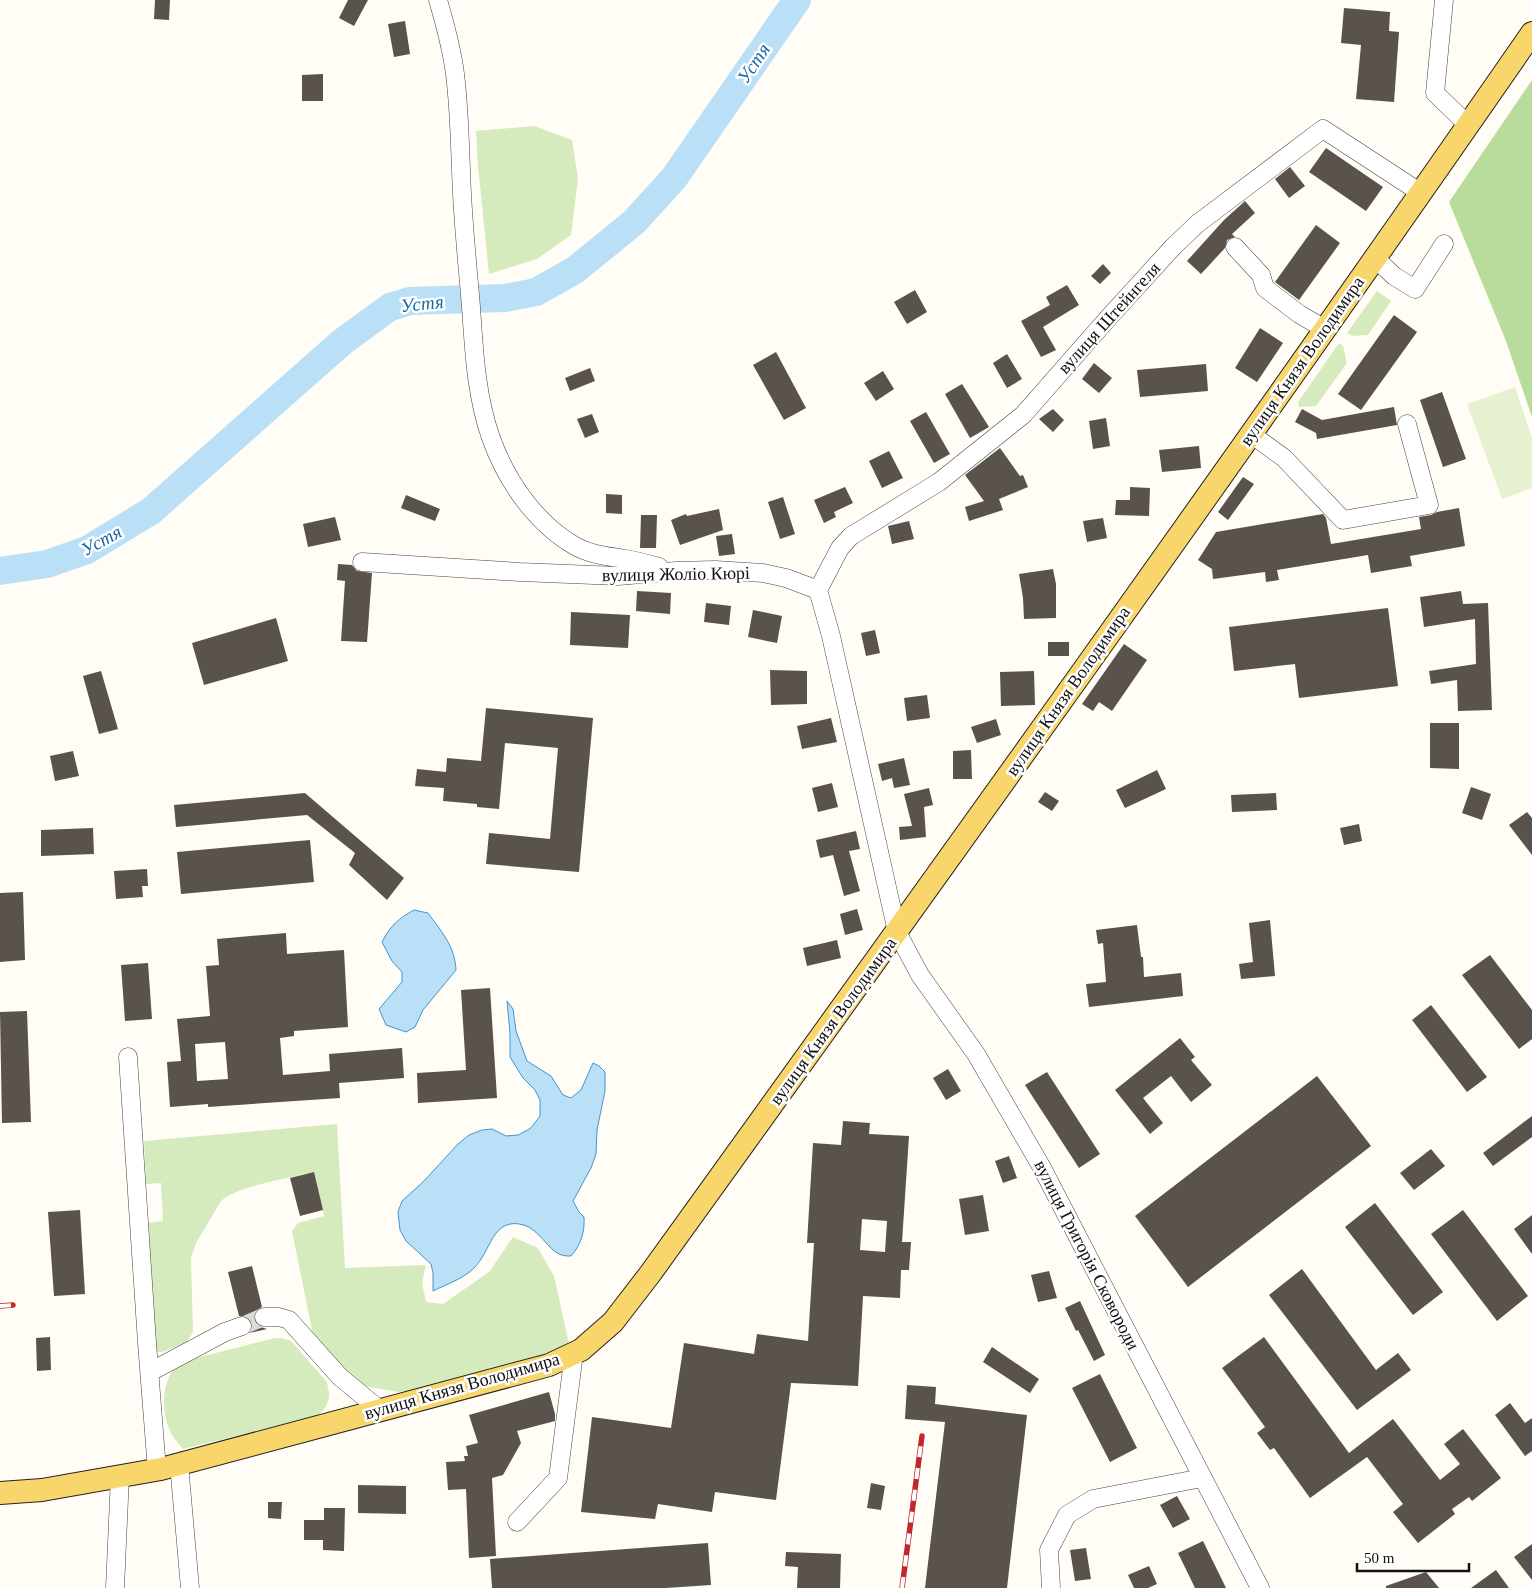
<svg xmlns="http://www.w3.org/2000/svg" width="1532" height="1588" font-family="'Times New Roman',serif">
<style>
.green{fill:#d5ebbd}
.forest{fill:#b9dc9c}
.pitch{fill:#e6f2cf}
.water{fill:#b9e0f7;stroke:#3f96cf}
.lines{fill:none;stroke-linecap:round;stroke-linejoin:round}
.river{stroke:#b9e0f7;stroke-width:28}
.building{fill:#5a524d;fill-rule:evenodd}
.minor-tunnel{stroke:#dbdad3;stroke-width:18;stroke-dasharray:18 9;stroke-linecap:butt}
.minor-casing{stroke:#444;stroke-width:19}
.major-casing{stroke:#222;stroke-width:24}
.minor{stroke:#fff;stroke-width:18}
.major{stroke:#f9d66b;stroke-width:22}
.rail-casing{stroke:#c4262e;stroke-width:5.5}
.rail{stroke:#fff;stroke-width:4;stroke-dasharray:11;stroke-linecap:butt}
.labels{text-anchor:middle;stroke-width:5;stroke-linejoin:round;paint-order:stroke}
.street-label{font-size:18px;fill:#111;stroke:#fff}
.water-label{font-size:19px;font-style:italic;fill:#1768a6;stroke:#fff}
</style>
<rect width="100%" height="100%" fill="#fffdf5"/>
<path class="green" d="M534,126l38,14 6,38 -7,57 -34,24 -48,15 -11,-108 -2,-35z
M1377,291l14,10 -23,34 -15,1 -6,-3z
M1339,343l4,3 4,17 -31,43 -17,1 -1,-5z
M337,1124l8,144 81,-3 -4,18 4,19 17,2 46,-32 24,-35 25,11 16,28 15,68 -18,8 -127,37 -26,3 -34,-6 -17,-9 -34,-42 -21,-104 6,-8 26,-7 -11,-44c-22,6 -76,14 -92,29l-25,42 -5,15 2,74 -7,11 -24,9h-6l-4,-7 -4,-122 15,-2 -2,-38 -15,1 -2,-43z
M275,1338h7l9,3 35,40c6,14 3,26 -9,35l-134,33c-6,-7 -12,-14 -15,-23 -7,-20 -6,-51 13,-63 3,-2 8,-3 11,-4z"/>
<path class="forest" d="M1532,80v337l-26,-76 -57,-139z"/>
<path class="pitch" d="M1515,387l17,51v50l-30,11 -35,-95z"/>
<path class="water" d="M414,910l14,3c13,18 27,33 28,57l-33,40 -8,17 -9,5 -20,-7 -7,-16 23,-27v-10l-10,-11 -10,-19c9,-17 16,-23 32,-32z
M507,1001l6,8 3,22 11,30 24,15 12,19 8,3 10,-8 12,-27 6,3 6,6v19l-8,39 -1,24 -5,14 -18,33 6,11 5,5c1,14 -3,28 -13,39 -4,0 -8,0 -12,-2 -10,-4 -21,-25 -35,-29 -32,-9 -33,27 -50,43 -11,11 -27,16 -41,23v-18l-2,-9 -25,-23 -6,-11 -2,-18 4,-11 21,-19 35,-38 11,-9 13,-5 10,-1 14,7 12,-1 13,-7 9,-12v-16l-5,-10 -12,-12 -13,-21v-24z"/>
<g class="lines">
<path class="river" d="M0,571l47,-7 40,-14 64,-39 191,-169 48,-35 20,-6 95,-3 31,-6 39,-22 59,-48 40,-44 123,-178"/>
</g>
<path class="building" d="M155,0h15l-1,20 -15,-1z
M348,0h20l-14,26 -15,-8z
M1344,8l46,4 -1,19 10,1 -5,70 -38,-3 5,-54 -20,-2z
M405,21l5,33 -16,3 -6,-33z
M323,74v27h-21v-26z
M1326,148l57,39 -17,24 -57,-39z
M1290,167l15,19 -16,12 -14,-19z
M1245,201l10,12 -23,21 3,3 -8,3 -2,8 -24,26 -14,-13 37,-41z
M1316,225l24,18 -41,57 -24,-18z
M1103,264l8,9 -11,11 -9,-8z
M1067,285l12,20 -36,22 13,23 -15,7 -20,-36 29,-16 -4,-8z
M915,290l12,22 -20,12 -13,-22z
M1394,315l23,17 -56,78 -23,-16z
M1260,328l23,15 -26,39 -22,-14z
M776,352l30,56 -22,12 -31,-55z
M1007,354l15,25 -15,9 -14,-25z
M1094,363l18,15 -13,15 -17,-14z
M1206,364l2,27 -68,6 -3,-27z
M590,368l5,13 -25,10 -5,-13z
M883,371l11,18 -18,12 -12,-18z
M962,384l27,43 -19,11 -25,-44z
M1442,392l24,67 -23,8 -23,-67z
M1394,407l3,18 -80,14 -1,-6 -21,-11 7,-13 20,11z
M1053,409l11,11 -11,12 -14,-13z
M926,412l24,42 -16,9 -24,-42z
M592,414l7,18 -14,6 -8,-19z
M1106,418l4,28 -17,3 -4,-28z
M1199,446l2,22 -39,4 -3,-22z
M1000,448l20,28 3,-1 5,12 -29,12 4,11 -34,11 -4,-14 19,-6 -19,-26z
M889,451l14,27 -21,10 -13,-27z
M1243,477l11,7 -26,36 -10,-8z
M845,487l8,16 -19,9 2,5 -12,6 -10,-23z
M1130,487l20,1 -1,28 -34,-1 1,-15h14z
M606,494l16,1v19l-16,-1z
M406,495l34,14 -5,12 -34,-13z
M783,497l12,37 -15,5 -12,-37z
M1459,508l6,38 -55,10 2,10 -41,7 -3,-18 -91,15 2,10 -13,2 -1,-10 -52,7 -1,-10 -14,-9 18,-28 107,-18 3,4 5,26 90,-15 -2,-12 12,-2 6,-3z
M719,509l4,21 -43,15 -9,-25 15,-6 1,2z
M641,515h16l-1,33h-16z
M335,517l6,23 -33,7 -5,-23z
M1103,518l4,20 -20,4 -4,-21z
M909,521l5,18 -22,5 -4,-18z
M732,534l3,20 -16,2 -3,-20z
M338,564l14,1 5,6 15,2 -5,69 -26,-1 4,-60 -8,-1z
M1053,569l3,15v34l-32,1 -1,-21 -4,-24z
M637,591l34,2 -1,21 -34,-3z
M1461,591l2,13 25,-1 4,107 -34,1 -1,-31 -26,4 -2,-13 47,-7 -1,-45 -51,8 -4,-30z
M706,603l25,3 -2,19 -25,-3z
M1388,608l10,78 -99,12 -4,-34 -61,7 -5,-44z
M753,610l29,6 -5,27 -29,-6z
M571,612l59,3 -2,33 -58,-3z
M276,618l12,43 -84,24 -12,-42z
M875,630l5,23 -14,3 -5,-23z
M1048,642h21v14h-21z
M1124,644l23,16 -35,51 -13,-9 -6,9 -11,-7z
M770,670l37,1v33l-36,1z
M101,671l17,58 -19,5 -16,-58z
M1034,671l1,34 -34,1 -1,-34z
M927,695l3,23 -23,3 -3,-23z
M486,708l107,10 -14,154 -93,-8 3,-31 61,6 8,-91 -53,-5 -6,66 -22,-2v-3l-34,-3 1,-13 -29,-2 2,-17 29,3 1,-14 34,3z
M831,718l6,24 -35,7 -5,-23z
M996,719l5,16 -24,8 -6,-16z
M1430,723h29v46l-29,-1z
M971,750l1,29h-19v-28z
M73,751l6,25 -24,5 -5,-25z
M904,758l6,27 -16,3 -2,-10 -10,3 -4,-17z
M1157,770l9,19 -41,19 -9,-18z
M832,783l6,24 -20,5 -6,-24z
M1471,787l20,7 -9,26 -20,-7z
M929,788l4,17 -9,2 2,30 -26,3 -1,-13 13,-1 -8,-32z
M1045,792l14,9 -7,10 -14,-9z
M305,793l99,85 -17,22 -38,-35 6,-12 -48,-38 -131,12 -2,-22z
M1276,793l1,17 -45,2 -1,-17z
M1527,812l5,6v37l-23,-30z
M1359,824l3,17 -18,4 -4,-17z
M93,828l1,26 -53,2v-26z
M856,831l4,18 -11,2 11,40 -16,5 -11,-41 -13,3 -4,-18z
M310,840l4,42 -133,12 -4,-42z
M147,869l1,17h-6l1,11 -27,2 -2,-28z
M23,892l2,68 -25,2v-69z
M857,909l6,21 -18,5 -5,-21z
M1270,920l5,56 -34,3 -2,-15 14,-2 -4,-39z
M1137,925l4,32h2l1,20 37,-4 2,23 -94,11 -3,-23 20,-2 -3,-39 -5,1 -2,-14z
M286,933l1,21 57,-4 4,77 -54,4v5l-14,2 3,37 47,-4 -1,-17 73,-6 2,30 -65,5 1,15 -132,9v-3l-38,3 -3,-45 14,-1 -4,-42 33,-3 -4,-50 13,-1 -2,-26zM225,1042l3,37 -31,2 -2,-37z
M837,940l4,18 -34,8 -4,-18z
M1490,955l42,55v29l-13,10 -57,-74z
M148,963l4,56 -27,2 -4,-56z
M490,988l7,110 -79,5 -1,-30 49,-3 -5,-80z
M1431,1005l56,72 -20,15 -55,-72z
M27,1011l4,111 -29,1 -2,-111z
M1180,1038l15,19 -4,3 21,25 -21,17 -20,-26 -28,22 20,25 -13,11 -35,-44z
M948,1069l13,22 -15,9 -13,-22z
M1047,1072l53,82 -21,14 -54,-83z
M1317,1076l54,70 -183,141 -53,-71z
M1532,1116v21l-39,29 -10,-13z
M843,1121l27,2 -1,11 40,2 -7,106h9l-2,28h-8l-1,28 -37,-2 -5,90 -67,-3 -15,117 -61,-8 -3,20 -54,-8 -3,15 -74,-7 11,-95 79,11 13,-85 70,11 3,-20 51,7 6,-98h-7l6,-100 28,2zM862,1219l25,2 -2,31 -25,-2z
M1431,1149l14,17 -31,24 -14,-17z
M1009,1156l8,22 -14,5 -8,-22z
M314,1172l9,38 -23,6 -10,-38z
M983,1195l6,36 -24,4 -6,-36z
M1375,1203l68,89 -30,23 -68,-88z
M80,1210l5,84 -31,2 -6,-84z
M1463,1210l65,86 -31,25 -66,-87z
M1532,1215v39l-18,-25z
M252,1266l10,41 -7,4 -2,6 5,9 9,3 -18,4 3,-5v-5l-4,-5 -9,-2 -11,-44z
M1302,1269l74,101 22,-17 13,17 -54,40 -88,-115z
M1049,1271l8,27 -19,4 -7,-27z
M1080,1301l25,54 -11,6 -16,-31 -2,1 -11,-23z
M50,1337l1,33 -14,1 -1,-33z
M1264,1337l85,116 44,-34 47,61 20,-16 -16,-20 19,-15 38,49 -29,23 -3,-4 -17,12 3,5 -37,29 -25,-31 10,-8 -36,-47 -57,41 -36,-50 -4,2 -13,-17 8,-6 -43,-59z
M992,1347l47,32 -9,14 -47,-31z
M1100,1374l37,74 -27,14 -38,-74z
M907,1385l29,2 -1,17 92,11 -20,173h-82l20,-166 -40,-3z
M549,1392l6,22v7l-38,10 4,12 -18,32 -11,3 4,78 -27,2 -3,-69 -18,1 -2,-28 19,-1 -1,-5h4l-2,-10 12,-3 -9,-28z
M1510,1403l15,20 7,-5v33l-7,5 -30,-41z
M871,1483l14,3 -4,24 -14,-2z
M358,1485l48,1v28l-48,-1z
M1177,1496l13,23 -17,9 -13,-23z
M268,1502h14l-1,17 -13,-1z
M324,1508h21l-1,43 -21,-1v-10h-19v-20h20z
M1203,1541l23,47h-31l-17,-35z
M708,1543l3,42 -45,3h-174l-2,-29z
M1532,1544v36l-18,-23z
M1086,1548l5,31 -16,2 -5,-31z
M786,1552l55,2 -1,34h-43l1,-21 -13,-1z
M1149,1566l8,18 -9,4h-14l-6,-13z
M1496,1570l13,18h-38z
M1426,1572l13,16h-53v-2z"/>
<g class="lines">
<path class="minor-tunnel" d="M242,1326l22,-9"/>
<defs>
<path id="minor" d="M438,0c7,24 14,49 17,74 5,40 5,80 7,120 2,38 6,76 9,113 3,43 5,89 20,131 15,42 44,85 84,108 16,9 33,10 51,13 11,2 22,5 33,8
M1444,0l-9,93 33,32
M1235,247l26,28 4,13 34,26 26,15
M1375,258l19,18 21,13 29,-45
M1251,434l33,24 59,62 86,-15 -22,-81
M362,562l158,10 98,4 58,-5 39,-1 48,3 23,5 32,12 13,46 66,296 23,43 56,79 65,112 219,422
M818,590l22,-42 11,-12 88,-54 84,-67 87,-99 63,-69 24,-23 126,-95 98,64
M128,1057l19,286 10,127
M264,1317h15l10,3 51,57 40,33
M150,1372l75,-40 17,-6
M179,1464l11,124
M517,1522l41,-44 16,-125
M115,1588l5,-112
M1051,1588l-2,-38 18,-35 26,-16 109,-21"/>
<path id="major" d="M0,1493l42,-3 119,-21 388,-104 32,-15 32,-28 37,-48c297,-412 593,-824 882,-1241"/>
</defs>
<use href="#minor" class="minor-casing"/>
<use href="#major" class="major-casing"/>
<use href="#minor" class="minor"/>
<use href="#major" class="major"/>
<defs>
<path id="rail" d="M0,1306l13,-1
M902,1588l20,-152"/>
</defs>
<use href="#rail" class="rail-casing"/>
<use href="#rail" class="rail"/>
</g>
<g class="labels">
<g class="street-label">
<text transform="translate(1109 318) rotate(-48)" y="6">вулиця Штейнгеля</text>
<text transform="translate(1302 361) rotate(-55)" y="6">вулиця Князя Володимира</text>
<text transform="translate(676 574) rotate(-1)" y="6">вулиця Жоліо Кюрі</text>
<text transform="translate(1068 691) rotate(-55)" y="6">вулиця Князя Володимира</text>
<text transform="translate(833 1021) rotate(-54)" y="6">вулиця Князя Володимира</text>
<text transform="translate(1087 1255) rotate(63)" y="6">вулиця Григорія Сковороди</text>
<text transform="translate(462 1386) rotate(-16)" y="6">вулиця Князя Володимира</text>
</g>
<g class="water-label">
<text transform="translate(753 63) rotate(-56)" y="7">Устя</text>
<text transform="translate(422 303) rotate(-6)" y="7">Устя</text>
<text transform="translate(101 540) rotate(-29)" y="7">Устя</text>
</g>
</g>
<path d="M1357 1563v8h112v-8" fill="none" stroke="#111111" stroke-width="2.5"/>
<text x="1364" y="1563" font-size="15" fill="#111111" stroke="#ffffff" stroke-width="4" paint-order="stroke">50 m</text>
</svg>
